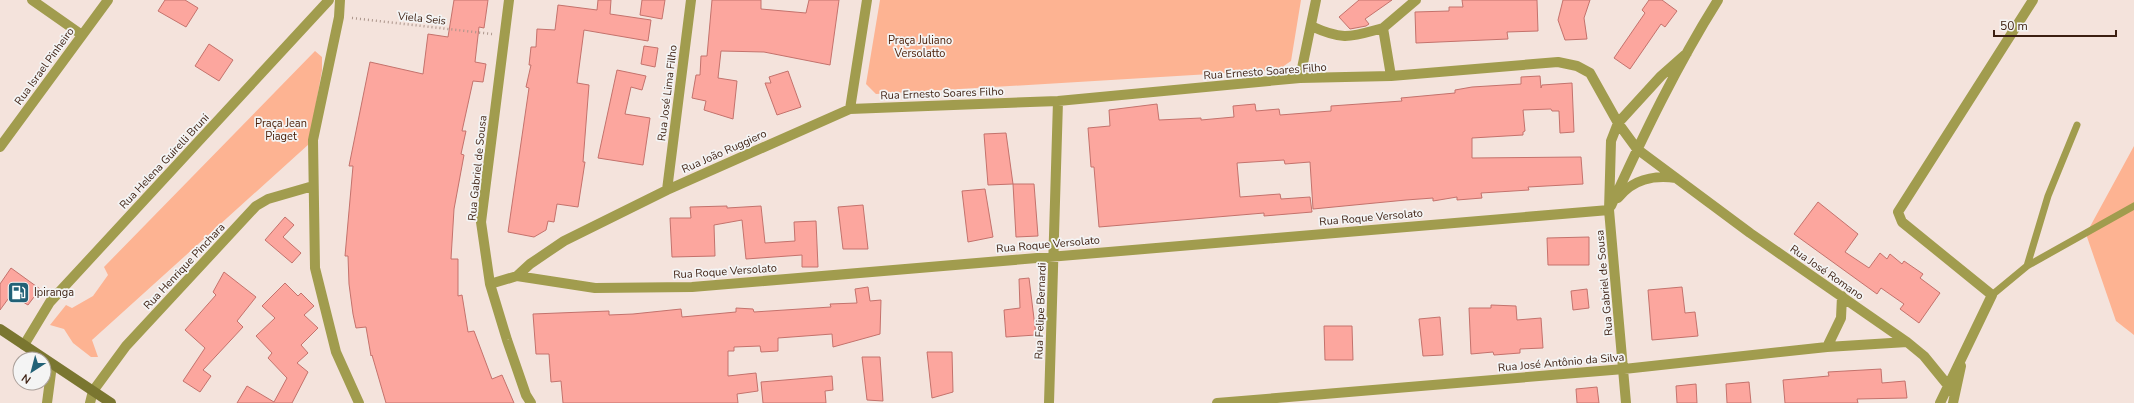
<svg xmlns="http://www.w3.org/2000/svg" width="2134" height="403" font-family="'Nunito Sans',sans-serif">
<style>
.green{fill:#fdb392}
.building{fill:#fca69e;stroke:#c4726c}
.lines{fill:none;stroke-linecap:round;stroke-linejoin:round}
.path{stroke:#aa948a;stroke-width:2.5;stroke-dasharray:1 3;stroke-linecap:butt}
.lane{stroke:#a19c4e;stroke-width:7}
.street{stroke:#a19c4e;stroke-width:10}
.secondary{stroke:#7a7630;stroke-width:10}
.labels{text-anchor:middle;stroke-width:3.5;stroke-linejoin:round;paint-order:stroke}
.street-label{font-size:11px;fill:#3c1f11;stroke:#f4f4f4}
.park-label{font-size:11px;fill:#4a1d05;stroke:#f4f4f4}
.poi-label{font-size:11px;fill:#3c1f11;stroke:#f4f4f4;text-anchor:start}
</style>
<rect width="100%" height="100%" fill="#f4e3dc"/>
<path class="green" d="M880,0h421l-10,61 -13,9 -402,24 -10,-10z
M315,51l7,6v13l-13,74 -217,196 6,17h-7l-18,-14 -9,-14 -14,-4 16,-20 6,3 21,-12 15,-21 -4,-8z
M2134,146v189l-18,-14 -30,-87z"/>
<path class="building" d="M165,0h20l13,8 -12,19 -28,-16z
M454,0h34l-4,28 -5,-1 -4,35 11,2 -3,18 -10,-1 -11,50h4l-5,23 3,1 -10,54 -3,50h7v37l4,-1 6,37 6,-1 18,48 10,-4 12,28h-128l-14,-48 -1,1 -5,-29 -10,1 -3,-14 -4,-30 -1,-28h-3l8,-90h-4l21,-104 53,12 5,-40 20,3z
M598,0h13l-1,14 41,6 -3,21 -64,-11 -7,53 12,2 -6,77h2l-7,45 -21,-3 -3,18 -6,-1 -2,9 -12,7 -26,-5 21,-144 -3,-1 5,-22h-2l2,-18h5l1,-18 18,1 3,-25 39,5z
M642,0h23l-3,19 -22,-4z
M712,0h49v9l45,4 3,-13h30l-9,65 -66,-13 -43,-1 -3,27 19,3 -4,38 -29,-9 2,-9 -14,-3 4,-23h4l1,-19h6z
M1359,0h33l-27,19 4,5 -3,2 -16,3 -11,-12z
M1462,0h75l1,31 -31,1 1,7 -92,4 -1,-31 34,-1v-4h14z
M1563,0h27l-6,18 3,21 -22,1 -7,-20z
M1649,0h13l15,11 -12,16 -4,-3 -31,45 -16,-11 31,-45 -3,-3z
M209,44l24,16 -14,21 -24,-15z
M644,46l14,2 -3,19 -14,-3z
M617,70l29,6 -4,14 -11,-3 -6,27 25,4 -7,47 -45,-7z
M788,71l13,36 -24,8 -12,-32h6l-2,-6z
M1540,76l1,12 1,-3 30,-2 2,49 -14,1 -1,-22h-7l-1,-2 -28,1 2,21 -2,1v3l-51,3v20l109,-1 2,27 -55,3 1,3 -48,3 1,5 -25,2v-3l-24,4v-3l-27,2 -93,9 -3,-47 -25,2 -1,-4 -47,3 3,34 40,-3 1,5 29,-2 2,15 -48,4v-3l-165,14 -5,-60h-3l-3,-39 22,-2 -1,-16 48,-6 2,16 42,-2v2l33,-3 -1,-11 22,-2 1,7 23,-2 1,6 51,-4v-5l71,-5 -1,-3 54,-5v-3l17,-3 49,-3v-7z
M1006,133l7,51 -25,1 -4,-51z
M1013,184h21l4,52 -22,1z
M985,189l8,48 -25,5 -6,-51z
M1818,202l40,32 -13,18 24,16 11,-15 7,6 3,-5 12,10 2,-3 19,13 -3,4 20,15 -21,30 -19,-14 4,-5 -23,-16 -4,6 -83,-60z
M863,205l5,44h-25l-5,-42z
M727,206v2l34,-2 4,37 30,-2 -1,-19 22,-1 2,46h-16v-12l-56,4 -4,-39 -28,5 1,31 -43,1 -2,-39h21l-1,-11z
M285,217l9,8 -11,12 18,16 -9,10 -27,-23z
M1589,237v28h-41l-1,-27z
M11,268l29,21 -12,16 -17,-10 -11,15v-26z
M224,272l32,25 -19,24 6,6 -40,43 8,6 -11,16 -17,-11 22,-33 -20,-18 31,-35 -3,-3z
M1029,278l7,57 -30,2 -2,-27 16,-2 -1,-29z
M285,283l13,13 3,-3 13,13 -10,9 14,13 -17,17 7,8 -11,10 11,9 -16,31h-55l10,-17 27,16 13,-24 -19,-20 4,-5 -16,-17 19,-18 -13,-12z
M868,287l2,14 11,-1 -1,34 -47,13 -1,-13 -54,4v13l-17,1 -1,-6 -26,1v4h-6v25l28,-3 2,18 -21,3 1,9h-175l-2,-22 -10,1 -2,-28h-13l-3,-40 76,-3v4l24,-1 48,-5 1,8 54,-5v-4l17,1 1,3 77,-5 -1,-3 27,-1 -2,-14z
M1682,287l3,26 10,-1 3,24 -46,4 -4,-50z
M1587,289l2,19 -16,2 -2,-19z
M1491,305l25,1 1,14 24,-2 2,30 -23,1v4l-26,2 -1,-3 -22,2 -2,-46h22z
M1440,317l3,38 -20,1 -4,-37z
M1324,326h28l1,34h-28z
M927,352h25l1,40 -21,6z
M862,357h18l3,44 -16,-1z
M1881,369l1,14 23,-2 2,17 -50,1 1,4h-73l-2,-23 46,-4 -1,-4z
M832,376l1,14 -8,1 1,12h-63l-2,-21z
M1749,382l2,21h-24l-1,-19z
M1696,384l1,19h-20l-1,-17z
M1597,387l2,16h-22l-1,-14z"/>
<g class="lines">
<path class="path" d="M352,18l140,16"/>
<path class="lane" d="M2027,266l21,-70 29,-71
M1992,295l35,-29 107,-60"/>
<path class="street" d="M32,0l50,35
M340,0l-1,17 -26,123 2,128 21,84 23,51
M509,0l-28,222 9,62 17,56 19,55 5,8
M1311,26c33,15 39,11 72,2
M1391,76l-8,-48 33,-28
M1300,78l16,-78
M850,109l17,-109
M0,147l108,-147
M667,190l24,-190
M1618,198c15,-19 35,-23 58,-20
M1611,206c32,-70 66,-141 107,-206
M517,276l13,-12 34,-23 103,-51 183,-81 208,-8 242,-23 91,-2 167,-14 19,4 13,7 28,50 19,26 113,84 157,109 17,14 31,38
M490,284l27,-8 78,12 97,-1 917,-77
M24,345l26,-43 279,-302
M1827,347l14,-29 1,-22
M47,403l5,-38
M90,403l3,-12 33,-45 130,-140 12,-7 45,-13
M1049,403l9,-302
M1217,403l407,-34 203,-22 80,-5
M1626,403l-17,-193 2,-69 7,-18 43,-47 26,-23
M1940,403l52,-108 -90,-73 -4,-10 135,-212
M1953,403l8,-37"/>
<path class="secondary" d="M0,329l111,74"/>
</g>
<defs>
<symbol id="fuel-square" viewBox="-11 -11 22 22"><rect x="-9" y="-9" width="18" height="18" rx="4" fill="#226177" stroke="#f4f4f4"/><path d="M-5.5-6h7V0h2V4h1.3V-2.5L3-4.5l.8-.8L6-3V5H2.5V1h-1V6h-7ZM-4.2-4.7v3.2H.2V-4.7Z" fill="#fff"/></symbol>
</defs>
<g fill-rule="evenodd">
<use href="#fuel-square" x="6" y="280" width="25" height="25"/>
</g>
<g class="labels">
<g class="street-label">
<text transform="translate(422 18) rotate(6)" y="4">Viela Seis</text>
<text transform="translate(44 66) rotate(-54)" y="4">Rua Israel Pinheiro</text>
<text transform="translate(1265 71) rotate(-4)" y="4">Rua Ernesto Soares Filho</text>
<text transform="translate(667 93) rotate(-83)" y="4">Rua José Lima Filho</text>
<text transform="translate(942 93) rotate(-2)" y="4">Rua Ernesto Soares Filho</text>
<text transform="translate(724 151) rotate(-24)" y="4">Rua João Ruggiero</text>
<text transform="translate(164 161) rotate(-47)" y="4">Rua Helena Guirelli Bruni</text>
<text transform="translate(477 168) rotate(-84)" y="4">Rua Gabriel de Sousa</text>
<text transform="translate(1371 217) rotate(-5)" y="4">Rua Roque Versolato</text>
<text transform="translate(1048 244) rotate(-5)" y="4">Rua Roque Versolato</text>
<text transform="translate(184 266) rotate(-47)" y="4">Rua Henrique Pinchara</text>
<text transform="translate(725 271) rotate(-4)" y="4">Rua Roque Versolato</text>
<text transform="translate(1827 272) rotate(35)" y="4">Rua José Romano</text>
<text transform="translate(1604 283) rotate(-95)" y="4">Rua Gabriel de Sousa</text>
<text transform="translate(1040 311) rotate(-88)" y="4">Rua Felipe Bernardi</text>
<text transform="translate(1561 362) rotate(-5)" y="4">Rua José Antônio da Silva</text>
</g>
<g class="park-label">
<text x="920" y="44">Praça Juliano<tspan x="920" dy="13">Versolatto</tspan></text>
<text x="281" y="127">Praça Jean<tspan x="281" dy="13">Piaget</tspan></text>
</g>
<g class="poi-label">
<text x="34" y="296">Ipiranga</text>
</g>
</g>
<g transform="translate(32 371) rotate(216)"><circle r="19" fill="#f4f4f4" stroke="#aa9f99"/>
<path d="M0-3L7 15L0 10L-7 15Z" fill="#226177"/>
<text y="-6" font-size="11" font-weight="bold" text-anchor="middle" fill="#3c1f11">N</text>
</g>
<path d="M1994 30v6h122v-6" fill="none" stroke="#3c1f11" stroke-width="2"/>
<text x="2000" y="30" font-size="12" fill="#3c1f11" stroke="#f4f4f4" stroke-width="3" paint-order="stroke">50 m</text>
</svg>
